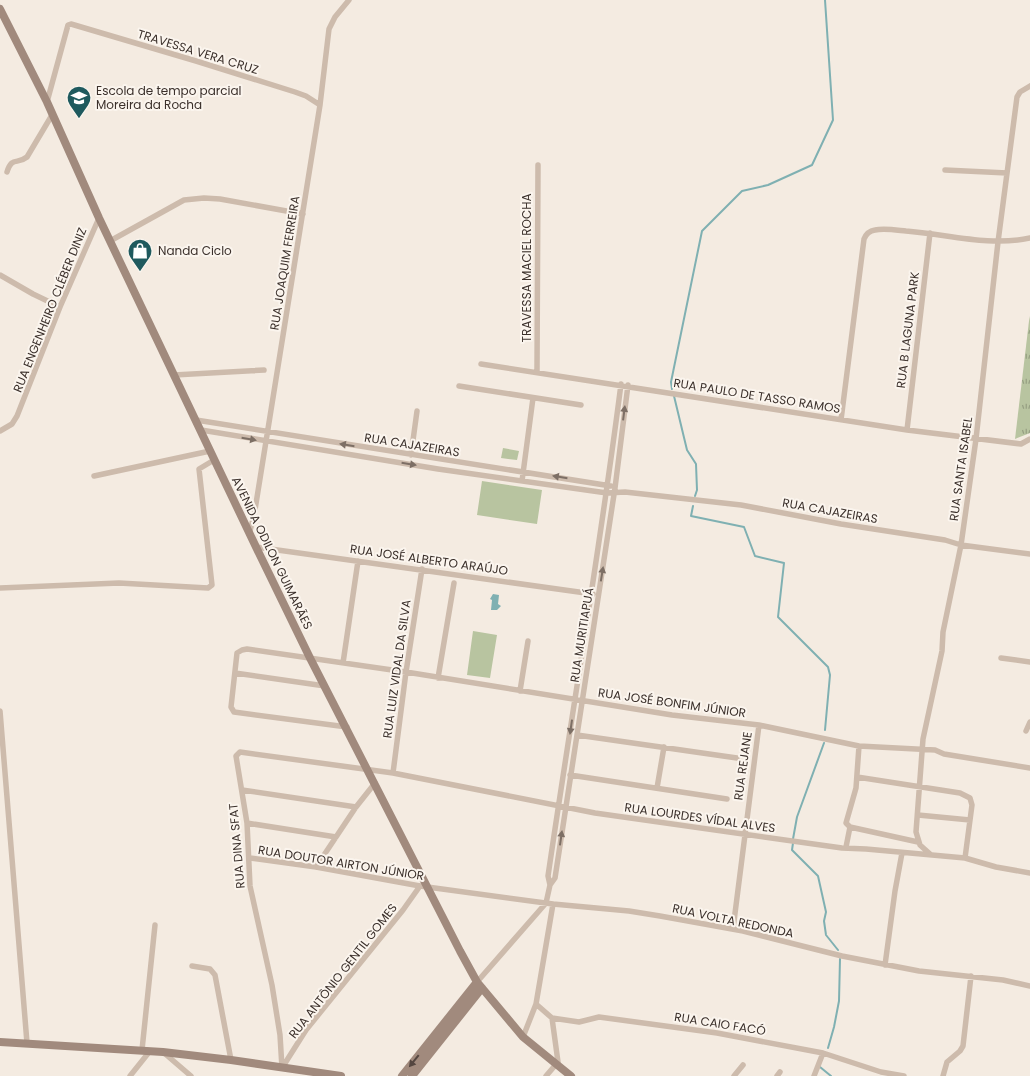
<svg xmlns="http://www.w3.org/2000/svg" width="1030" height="1076" font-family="Poppins,sans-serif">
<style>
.grass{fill:url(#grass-tufts)}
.pitch{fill:#b8c4a0}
.water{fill:#7fb0b2}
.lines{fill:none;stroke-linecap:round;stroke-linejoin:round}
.stream{stroke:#7fb0b2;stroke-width:2}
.street{stroke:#cdbbac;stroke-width:5.5}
.secondary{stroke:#a18a7d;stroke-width:8}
.oneway{fill:#7d6f65}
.oneway2{fill:#544640}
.labels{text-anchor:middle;stroke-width:4;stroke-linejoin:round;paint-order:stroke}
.street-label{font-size:12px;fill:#3b302b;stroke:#fbf5ee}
.poi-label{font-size:12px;fill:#3b302b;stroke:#fbf5ee;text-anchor:start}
</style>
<defs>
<pattern id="grass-tufts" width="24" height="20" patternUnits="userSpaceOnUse" patternTransform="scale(1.25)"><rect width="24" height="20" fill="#b8c4a0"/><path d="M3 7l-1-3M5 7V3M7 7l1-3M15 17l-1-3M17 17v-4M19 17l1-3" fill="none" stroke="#97a083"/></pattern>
</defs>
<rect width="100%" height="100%" fill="#f4ebe1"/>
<path class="grass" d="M1030,316v117l-15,6 14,-118z"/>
<path class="pitch" d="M503,448l16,3 -2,9 -16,-2z
M482,481l60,9 -5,34 -60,-9z
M473,631l24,4 -7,43 -23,-3z"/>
<path class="water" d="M493,594l6,1 -1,9 3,2 -4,4h-6l1,-10 -2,-1z"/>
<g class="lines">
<path class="stream" d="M672,389l-1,-7 31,-151 40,-40 26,-6 44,-20 21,-45 -8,-120
M674,396l13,54 9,14 1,26 -2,6
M693,506l-2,10 53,11 11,29 29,7 -6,54 50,50 2,8 -5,55
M793,839l4,-22 27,-74
M793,843l-1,7 26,26 8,36 -2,9 2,14 12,15
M828,1048l6,-21 5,-26 1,-42
M820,1067l11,9"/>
<path class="street" d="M47,102l21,-77 3,-1 125,37 99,31 11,4 14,9
M945,170l62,3
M7,172c5,-16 10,-7 20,-15l25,-42
M110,241l74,-41 20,-2 16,1 83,15
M0,275l33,19 27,13
M481,364l426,66 114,14 9,-5
M537,372l1,-207
M174,375l90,-5
M459,386l122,19
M196,420l415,66
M841,420l23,-181c2,-5 5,-8 11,-9 9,-2 21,0 31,1 41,3 83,16 124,7
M201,430l237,39 169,24 18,-1 116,13 100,19 104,16 16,5 69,9
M907,430l23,-197
M0,431l12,-7 5,-8 43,-109 39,-89
M411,455l6,-44
M94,476l116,-25
M522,481l11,-83
M249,534l5,-18 66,-411 9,-76 6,-12 14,-17
M256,547l337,47
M0,588l119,-5 89,5 4,-3 -13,-116 15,-9
M1001,658l29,4
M343,663l15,-102
M235,673l90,13
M438,678l16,-95
M520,691l8,-50
M0,711l27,332
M347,727l-113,-15 -3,-5 6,-54 5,-3 5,-1 159,23 266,43 87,10 100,21 76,4 9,4 86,14
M1026,731l4,-9
M577,735l160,23
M393,773l13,-101 16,-103
M570,775l157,24
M857,777l103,16 10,5 2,7 -7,53
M657,788l7,-41
M242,790l114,17
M918,815l52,5
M247,823l89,14
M850,827l68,15
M846,847l4,-20 -4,-4 10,-35 3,-42
M930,854l-10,-9 -4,-13 7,-93 19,-88 1,-19 18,-87 15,-106 22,-197 19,-145 3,-5 10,-6
M250,858l66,9 104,19 133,18 76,7 31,5 83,15 99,25 77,15 84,9 27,6
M316,867l40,-60 19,-24
M550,885l5,-7 60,-390 13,-103
M733,929l26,-204
M885,965l10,-74 7,-38
M192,966l18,3 5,6 16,85
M477,982l69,-79 4,-18 -2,-9c24,-164 52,-327 73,-492
M536,1004l16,14 27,4 20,-5 118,16 106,20 58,19 23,4
M523,1037l13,-33 17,-100
M142,1050l13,-125
M163,1052l28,24
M282,1068l-2,-33 -8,-50 -22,-99 -3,-63 -11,-67 4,-4 153,21 202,40 247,35 24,1 99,9 31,9 34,6
M282,1068l24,-38 97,-120 17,-24
M130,1076l20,-25
M546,1076l12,-14 -6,-44
M734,1076l9,-11
M777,1076l3,-4
M814,1076l9,-23
M943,1076l4,-14 13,-11 3,-5 8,-70"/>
<path class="secondary" d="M0,9l47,93 52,116 157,329 54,111 150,293 17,31 46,55 48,39
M0,1042l163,10 68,8 110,16
M402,1076l75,-94
M412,1076l70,-88"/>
</g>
<defs><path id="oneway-solid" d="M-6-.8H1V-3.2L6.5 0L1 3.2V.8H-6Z" transform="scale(1.25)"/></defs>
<g class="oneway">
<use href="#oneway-solid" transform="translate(624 413) rotate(-83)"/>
<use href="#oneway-solid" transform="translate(249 439) rotate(10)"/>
<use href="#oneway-solid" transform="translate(347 445) rotate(-171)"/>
<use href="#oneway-solid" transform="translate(409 464) rotate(9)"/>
<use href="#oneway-solid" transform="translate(560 477) rotate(-171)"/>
<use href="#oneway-solid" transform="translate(602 574) rotate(-81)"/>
<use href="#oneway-solid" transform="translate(571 727) rotate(98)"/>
<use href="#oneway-solid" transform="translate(561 838) rotate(-82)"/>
</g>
<use class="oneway2" href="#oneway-solid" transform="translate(414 1061) rotate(129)"/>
<defs>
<symbol id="school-pin" viewBox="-11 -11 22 30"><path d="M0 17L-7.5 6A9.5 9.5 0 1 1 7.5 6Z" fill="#1f5a5e" stroke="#fbf5ee"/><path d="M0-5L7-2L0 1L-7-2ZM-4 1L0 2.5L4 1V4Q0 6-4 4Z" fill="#fff"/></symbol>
<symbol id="shop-pin" viewBox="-11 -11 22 30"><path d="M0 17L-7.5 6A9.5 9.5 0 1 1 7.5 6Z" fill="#1f5a5e" stroke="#fbf5ee"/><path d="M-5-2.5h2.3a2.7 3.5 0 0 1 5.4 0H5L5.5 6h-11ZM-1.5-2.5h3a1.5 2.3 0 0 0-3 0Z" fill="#fff"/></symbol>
</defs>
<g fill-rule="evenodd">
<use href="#school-pin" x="65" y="84" width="28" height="38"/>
<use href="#shop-pin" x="126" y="237" width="28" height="38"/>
</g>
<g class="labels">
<g class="street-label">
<text transform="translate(198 52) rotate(17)" y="4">TRAVESSA VERA CRUZ</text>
<text transform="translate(285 263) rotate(-81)" y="4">RUA JOAQUIM FERREIRA</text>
<text transform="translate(527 268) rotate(-90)" y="4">TRAVESSA MACIEL ROCHA</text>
<text transform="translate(50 310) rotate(-68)" y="4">RUA ENGENHEIRO CLÉBER DINIZ</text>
<text transform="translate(908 330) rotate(-83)" y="4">RUA B LAGUNA PARK</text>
<text transform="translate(757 396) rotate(9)" y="4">RUA PAULO DE TASSO RAMOS</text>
<text transform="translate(412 445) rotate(9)" y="4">RUA CAJAZEIRAS</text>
<text transform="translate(961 469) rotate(-82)" y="4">RUA SANTA ISABEL</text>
<text transform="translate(830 511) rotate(10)" y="4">RUA CAJAZEIRAS</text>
<text transform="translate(272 553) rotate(64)" y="4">AVENIDA ODILON GUIMARÃES</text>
<text transform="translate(429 560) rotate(8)" y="4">RUA JOSÉ ALBERTO ARAÚJO</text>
<text transform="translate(582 635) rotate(-81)" y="4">RUA MURITIAPUÁ</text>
<text transform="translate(397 669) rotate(-82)" y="4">RUA LUIZ VIDAL DA SILVA</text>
<text transform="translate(672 703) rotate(8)" y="4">RUA JOSÉ BONFIM JÚNIOR</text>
<text transform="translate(743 766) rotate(-82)" y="4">RUA REJANE</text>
<text transform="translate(700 818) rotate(8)" y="4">RUA LOURDES VÍDAL ALVES</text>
<text transform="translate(237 846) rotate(-95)" y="4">RUA DINA SFAT</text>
<text transform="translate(341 863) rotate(9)" y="4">RUA DOUTOR AIRTON JÚNIOR</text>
<text transform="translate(733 921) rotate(12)" y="4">RUA VOLTA REDONDA</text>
<text transform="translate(343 971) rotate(-52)" y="4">RUA ANTÔNIO GENTIL GOMES</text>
<text transform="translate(720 1024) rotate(9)" y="4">RUA CAIO FACÓ</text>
</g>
<g class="poi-label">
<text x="96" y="95">Escola de tempo parcial<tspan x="96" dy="14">Moreira da Rocha</tspan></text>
<text x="158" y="255">Nanda Ciclo</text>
</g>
</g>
</svg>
